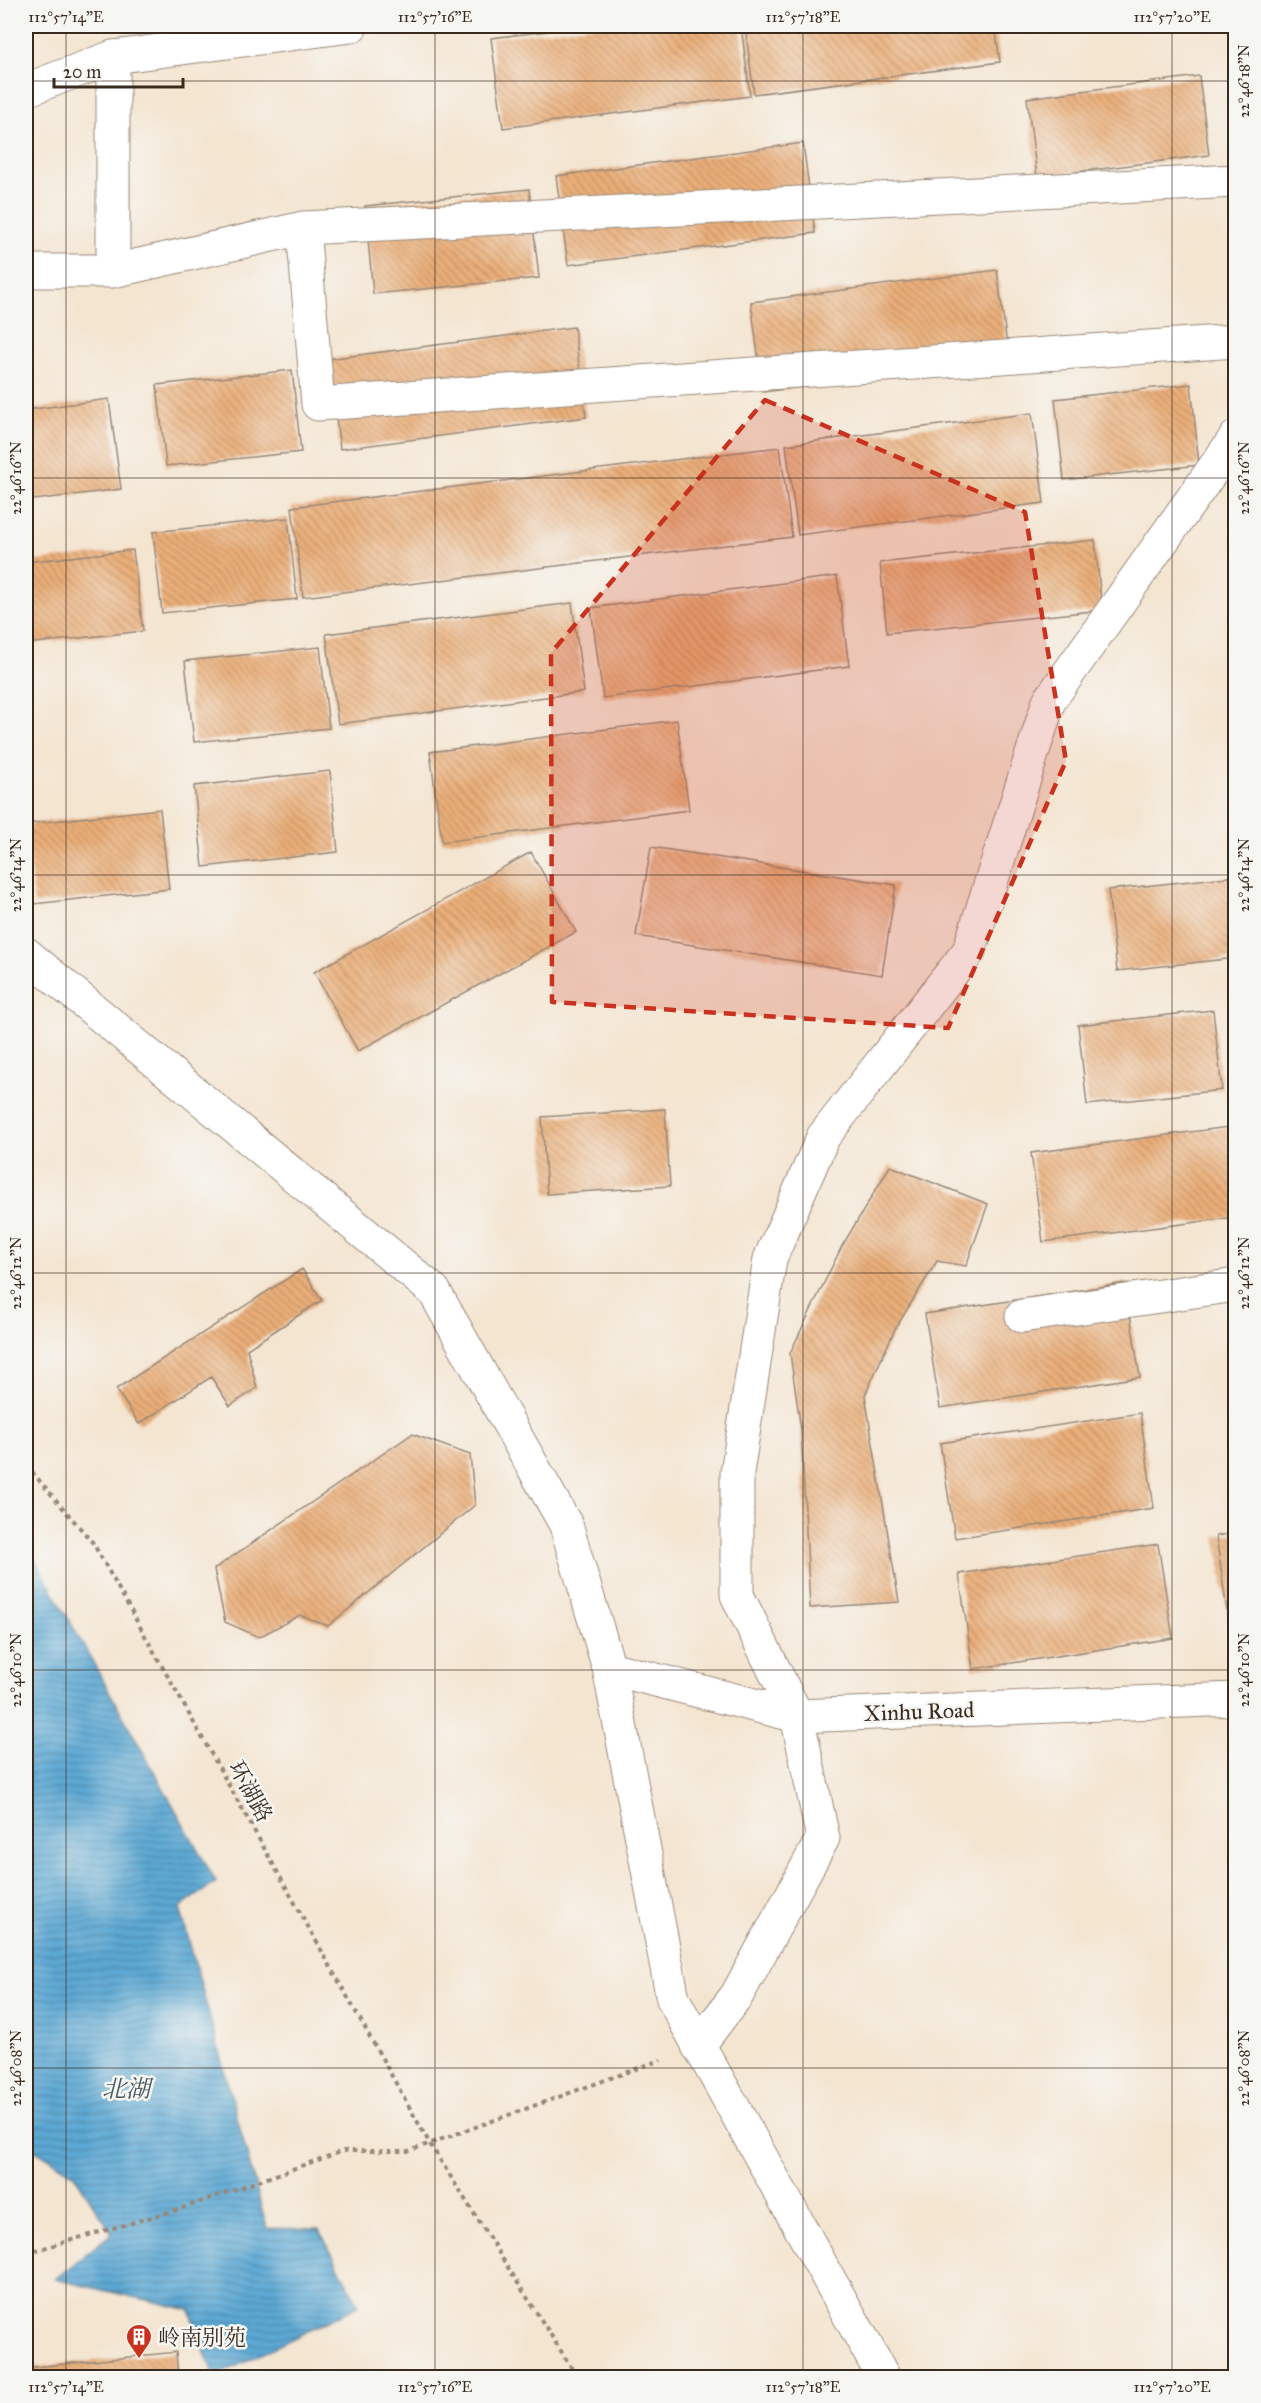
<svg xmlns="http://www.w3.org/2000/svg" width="1261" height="2403" font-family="'IM FELL Great Primer','Noto Serif SC',serif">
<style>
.water{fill:url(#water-rules);stroke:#4c6979;stroke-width:1.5}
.building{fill:url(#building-back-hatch)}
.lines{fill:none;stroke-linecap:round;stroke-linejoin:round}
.minor-casing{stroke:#988878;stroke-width:35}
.tertiary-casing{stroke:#988878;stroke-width:35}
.path{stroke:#988878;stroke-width:4;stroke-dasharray:4.5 4.5;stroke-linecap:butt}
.minor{stroke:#fff;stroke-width:33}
.tertiary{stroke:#fff;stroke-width:33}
.marked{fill:#c8321e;fill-opacity:0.2;stroke:#c8321e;stroke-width:4.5;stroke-dasharray:12 8;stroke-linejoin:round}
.ticks{fill:none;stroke:#3b2a1e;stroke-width:1.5;stroke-opacity:0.45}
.labels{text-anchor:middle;stroke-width:5;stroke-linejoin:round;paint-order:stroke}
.street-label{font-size:22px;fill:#3b2a1e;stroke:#f6f6f2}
.poi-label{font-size:22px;fill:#3b2a1e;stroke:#f6f6f2;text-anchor:start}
.water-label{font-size:24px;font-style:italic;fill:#47565e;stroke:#f6f6f2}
.neatline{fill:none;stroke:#3b2a1e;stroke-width:2}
.ticks-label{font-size:15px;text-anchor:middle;fill:#3b2a1e}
</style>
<defs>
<pattern id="water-rules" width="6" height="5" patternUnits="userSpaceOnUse" patternTransform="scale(1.5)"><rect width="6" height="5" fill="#5ca8d4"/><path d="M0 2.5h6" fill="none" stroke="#4d89ab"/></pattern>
<pattern id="building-back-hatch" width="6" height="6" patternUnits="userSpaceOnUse" patternTransform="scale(1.5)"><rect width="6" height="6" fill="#ebaf79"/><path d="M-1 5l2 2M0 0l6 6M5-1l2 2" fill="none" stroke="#c08f63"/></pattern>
</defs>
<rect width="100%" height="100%" fill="#f6f6f2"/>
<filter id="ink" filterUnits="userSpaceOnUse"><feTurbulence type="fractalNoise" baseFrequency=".0167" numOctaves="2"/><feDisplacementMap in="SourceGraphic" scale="12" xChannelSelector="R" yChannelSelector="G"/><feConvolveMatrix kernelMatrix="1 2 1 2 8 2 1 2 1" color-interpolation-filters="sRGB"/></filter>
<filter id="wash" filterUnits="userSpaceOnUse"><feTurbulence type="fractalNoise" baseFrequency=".008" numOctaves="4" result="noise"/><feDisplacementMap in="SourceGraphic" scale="24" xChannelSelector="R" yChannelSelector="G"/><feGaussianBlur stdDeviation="1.35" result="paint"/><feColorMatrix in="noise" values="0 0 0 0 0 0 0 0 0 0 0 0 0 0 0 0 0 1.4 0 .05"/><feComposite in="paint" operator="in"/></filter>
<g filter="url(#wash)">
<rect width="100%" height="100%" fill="#f4e5d1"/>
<path class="water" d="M26,1543l190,339 -36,26 87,320 52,1 40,77 -145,71 -24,-67 -135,-31 57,-46 -39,-60 -47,-29z"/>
<g id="blocks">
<path class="building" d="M591,26h150l9,70 -247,32 -12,-90z
M745,26h250l5,36 -246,32z
M1199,76l10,79 -172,22 -10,-79z
M803,143l12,90 -247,32 -12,-89z
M529,189l10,89 -166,16 -8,-88z
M997,270l12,90 -246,32 -12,-90z
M574,327l12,90 -246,32 -12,-90z
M292,370l9,82 -135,14 -9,-81z
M1191,384l8,81 -135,15 -9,-81z
M109,399l12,90 -95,12v-91z
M1032,413l12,90 -246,32 -12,-90z
M780,447l12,90 -489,60 -11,-90z
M288,518l9,81 -135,14 -9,-81z
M1095,540l7,70 -215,23 -7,-70z
M133,550l10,81 -117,13v-82z
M837,576l12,90 -246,32 -12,-90z
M572,603l12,89 -246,32 -12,-90z
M320,647l9,81 -135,14 -9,-81z
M677,720l12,90 -247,32 -12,-90z
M330,771l8,81 -135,15 -9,-81z
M160,809l9,80 -135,15 -8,-80z
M651,847l245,38 -14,90 -246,-39z
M531,852l45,80 -218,119 -44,-79z
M1236,876v82l-119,13 -9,-81z
M1213,1010l9,80 -135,15 -9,-80z
M665,1109l5,77 -123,8 -5,-77z
M1236,1126v91l-193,25 -12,-89z
M890,1166l98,38 -22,62 -29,-5 -42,68 -30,66 34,207 -89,6 -9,-178 -11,-77 52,-107z
M302,1269l20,31 -75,49 10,39 -27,18 -19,-29 -72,47 -23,-35z
M1125,1283l15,94 -200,31 -15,-94z
M1140,1413l14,95 -199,30 -15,-95z
M412,1434l58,21 5,50 -147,121 -28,-11 -41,22 -34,-15 -11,-53z
M1236,1533v97l-6,1 -14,-95z
M1158,1544l15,94 -200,31 -14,-95z
M176,2352l2,26h-152v-10z"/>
</g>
</g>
<g filter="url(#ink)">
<use href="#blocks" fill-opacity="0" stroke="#988878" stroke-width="1.5"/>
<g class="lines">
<defs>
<path id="minor" d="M113,57v214
M303,228l15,176 918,-63
M26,271h87l190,-43 933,-47
M1022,1316l214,-31
M609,1668l188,48 439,-17
M698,2046l39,-51 86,-157 -26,-122 -60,-121v-122l33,-214 53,-122 146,-186 80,-250 187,-264"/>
<path id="tertiary" d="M26,90l87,-33 238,-31
M26,954l408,337 132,234 43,143 64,331 211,379"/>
</defs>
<use href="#minor" class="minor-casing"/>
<use href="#tertiary" class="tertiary-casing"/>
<path class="path" d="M26,1465l67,78 337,601 148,234
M26,2253l154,-44 163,-58h66l252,-91"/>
<use href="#minor" class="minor"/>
<use href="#tertiary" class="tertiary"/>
</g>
</g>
<path class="marked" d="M765,400l260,112 41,249 -118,267 -396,-26 -1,-349z"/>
<path class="ticks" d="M66,26v2352M435,26v2352M803,26v2352M1172,26v2352M26,81h1210M26,478h1210M26,875h1210M26,1273h1210M26,1670h1210M26,2068h1210"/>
<defs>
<symbol id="building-pin" viewBox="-11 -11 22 30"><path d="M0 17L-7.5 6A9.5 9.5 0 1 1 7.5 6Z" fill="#c8321e" stroke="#f6f6f2"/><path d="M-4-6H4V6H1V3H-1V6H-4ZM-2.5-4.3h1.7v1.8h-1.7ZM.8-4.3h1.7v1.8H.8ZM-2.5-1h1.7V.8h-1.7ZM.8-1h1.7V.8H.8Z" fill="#fff"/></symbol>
</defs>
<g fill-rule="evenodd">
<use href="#building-pin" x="124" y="2322" width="30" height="40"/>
</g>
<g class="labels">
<g class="street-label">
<text transform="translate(919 1711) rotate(-2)" y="8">Xinhu Road</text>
<text transform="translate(251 1791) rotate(61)" y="8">环湖路</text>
</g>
<g class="poi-label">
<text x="158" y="2345">岭南别苑</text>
</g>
<g class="water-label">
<text x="126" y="2097">北湖</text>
</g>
</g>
<rect width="1261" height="2403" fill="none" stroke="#f6f6f2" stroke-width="66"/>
<path d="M54 78v9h129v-9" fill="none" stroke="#3b2a1e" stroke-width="3"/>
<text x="63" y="78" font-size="18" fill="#3b2a1e" stroke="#f6f6f2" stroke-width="4.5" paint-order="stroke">20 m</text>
<rect x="33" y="33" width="1195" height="2337" class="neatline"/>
<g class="ticks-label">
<text x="66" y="22">112°57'14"E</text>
<text x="435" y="22">112°57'16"E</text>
<text x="803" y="22">112°57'18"E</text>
<text x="1172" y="22">112°57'20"E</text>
<text transform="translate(1244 81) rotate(-90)" y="5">22°46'18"N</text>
<text transform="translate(16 478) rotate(-90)" y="5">22°46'16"N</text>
<text transform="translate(1244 478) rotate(-90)" y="5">22°46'16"N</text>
<text transform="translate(16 875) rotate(-90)" y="5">22°46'14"N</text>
<text transform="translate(1244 875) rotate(-90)" y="5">22°46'14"N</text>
<text transform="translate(16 1273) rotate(-90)" y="5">22°46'12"N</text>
<text transform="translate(1244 1273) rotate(-90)" y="5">22°46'12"N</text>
<text transform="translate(16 1670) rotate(-90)" y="5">22°46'10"N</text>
<text transform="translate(1244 1670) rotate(-90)" y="5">22°46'10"N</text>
<text transform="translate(16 2068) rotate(-90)" y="5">22°46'08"N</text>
<text transform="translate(1244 2068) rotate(-90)" y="5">22°46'08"N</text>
<text x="66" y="2392">112°57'14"E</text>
<text x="435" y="2392">112°57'16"E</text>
<text x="803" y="2392">112°57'18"E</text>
<text x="1172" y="2392">112°57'20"E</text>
</g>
</svg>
